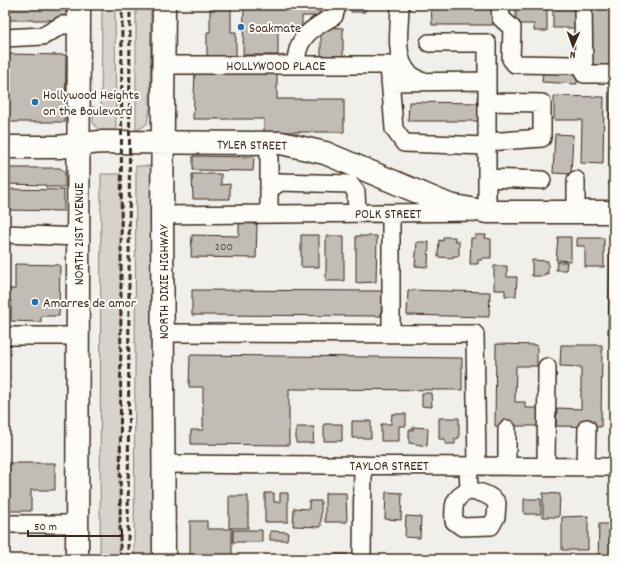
<svg xmlns="http://www.w3.org/2000/svg" width="619" height="564" font-family="Dekko,sans-serif">
<style>
.green{fill:#d7d2cc;stroke:#897e75}
.building{fill:#c1bcb4;stroke:#3b2a1e}
.lines{fill:none;stroke-linecap:round;stroke-linejoin:round}
.minor-casing{stroke:#3b2a1e;stroke-width:20}
.major-casing{stroke:#3b2a1e;stroke-width:25}
.minor{stroke:#fdfcf7;stroke-width:17}
.major{stroke:#fdfcf7;stroke-width:22}
.rail{stroke:#3b2a1e;stroke-width:3;stroke-dasharray:6 3;stroke-linecap:butt}
.poi-dot{fill:#1f6fb2;stroke:#fdfcf7;stroke-width:1.5}
.labels{text-anchor:middle;stroke-width:4;stroke-linejoin:round;paint-order:stroke}
.number-label{font-size:12px;fill:#5c4e44}
.poi-label{font-size:14px;fill:#3b2a1e;stroke:#fdfcf7;text-anchor:start}
.street-label{font-size:14px;fill:#3b2a1e;stroke:#fdfcf7}
</style>
<rect width="100%" height="100%" fill="#f1efea"/>
<filter id="ink" filterUnits="userSpaceOnUse"><feTurbulence type="fractalNoise" baseFrequency=".025" numOctaves="2"/><feDisplacementMap in="SourceGraphic" scale="8" xChannelSelector="R" yChannelSelector="G"/><feConvolveMatrix kernelMatrix="1 2 1 2 8 2 1 2 1" color-interpolation-filters="sRGB"/></filter>
<g filter="url(#ink)">
<path class="green" d="M99,5h16l1,129 -15,-1 -8,-10v-17l8,8 1,-105z
M136,5h15l-1,103 -3,16 -11,7z
M136,166h18l-1,393h-19z
M101,174h20l-1,385h-20z"/>
<path class="building" d="M5,5h61v15h-61z
M210,5h21v27h5v25h-29v-25h3z
M244,5h76l-1,11h-17v11l-24,-1v29h-35z
M351,5h14v7h-14z
M431,5h61l1,20h-61z
M516,5h31v26h-13v-7h-18z
M553,5h25v23h-25z
M590,5h24v72l-25,-1z
M321,27l22,1v31h-22z
M5,54l61,1 -1,67h-60z
M543,68l35,2 -1,14 -35,-2z
M195,71l82,1v27h67v33h-80v-13h-71z
M610,91h4v95h-5z
M554,96l50,1 -1,67 -22,-1 1,-43h-28z
M409,102l74,1v18h-75z
M555,134l18,1 -2,39 -18,-1z
M193,156l61,1 -1,14 -60,-1z
M5,168h55l5,4v15h-19v-2l-41,-1z
M192,174h29v11l9,-1v15h-37z
M5,189l59,1v21l-59,-1z
M239,223l18,1 -1,34 -65,-1 1,-22 47,1z
M301,235h18v32h-18z
M475,235h11l-1,3 6,1v19h-9v2h-4v4h-8l1,-26h4z
M326,236h18v45h-18z
M356,236h21l-1,46 -20,1z
M443,237h12v4h4v15h-6v2l-15,-1 1,-17 4,1z
M558,237h13v24l-15,-1z
M577,238h27v29h-19v-21h-8z
M610,240h4v94h-6z
M417,242h12l-1,25 -13,-1z
M532,260l16,1v13l-3,-1v3h-13z
M557,262h10l-1,8h-10z
M15,264l45,1 -1,51h-18v6l-30,-1v-20h-6v-12h10z
M494,266h13v11h10l-1,19h-11v-6h-11z
M192,290l190,1 -1,25 -189,-1z
M408,290l82,2 -1,25 -82,-2z
M496,344l41,1v21h-21l-1,36h10v6h14v18h-44z
M561,345h41l-1,82 -45,-1 1,-18 24,1v-42l-21,-1z
M612,346h2v85h-2z
M190,355l272,3v32l-173,-1v56l-98,-1v-14h12v-43h-14z
M422,393h9l1,14 -10,-1z
M392,414h14v12h-7v15h-18v-17h10z
M439,418h20v20l-4,1v5h-10v-5h-6z
M352,421h19v17h-19z
M324,424h18v17h-18z
M296,427h18l-1,16h-17z
M413,427l15,1 -1,18 -18,-3v-13h4z
M5,463h50v27h-24v21h-26z
M386,492l16,1 -1,27 -16,-1z
M265,493h9v9h6v-9h8v29h-23z
M325,493h21l1,29h-22z
M543,493l17,1 -1,23h-16z
M229,496h19v32h-19z
M524,499h17v15h-17z
M309,501h12v26l-28,-1 1,-18 15,1z
M406,516l15,1 -1,21 -15,-1z
M588,516v34h-26v-33z
M190,521h17v8h25v28l-42,2z
M599,524h15v35h-16z
M233,530h29v12h-29z
M270,531l18,1 -1,8h-17z
M335,554h12v5h-12z"/>
<g class="lines">
<defs>
<path id="minor" d="M400,5c0,20 -6,48 6,65 4,5 10,8 15,12
M500,5l1,13 11,10 -1,31 4,5 57,1
M583,5l1,69h30
M5,38l38,-2 19,-11h17
M164,65h225l5,64 10,14 83,3
M296,65c0,-28 15,-36 38,-49l3,-11
M390,82l97,-1
M487,102l55,1v35l-55,4
M487,178l55,2
M269,190v-47
M576,212v-32
M269,214v-24l11,-8 70,2 6,8 1,21
M162,215l325,-3v-169h-58
M5,234l73,3
M163,333l312,1 2,132
M391,334v-121
M5,336h73
M507,429v37
M163,464l451,3
M468,466l1,25c-16,6 -16,15 -15,30l8,6 29,-1 5,-9 1,-14c-8,-9 -16,-11 -28,-12
M546,466l1,-99
M586,467l1,-39
M5,524h73
M362,559l1,-94"/>
<path id="major" d="M5,147h53l42,-5 181,1 44,10 124,52 38,7h127
M77,559l2,-554
M164,559l-2,-344 2,-210"/>
</defs>
<use href="#minor" class="minor-casing"/>
<use href="#major" class="major-casing"/>
<use href="#minor" class="minor"/>
<use href="#major" class="major"/>
<path class="rail" d="M120,559l2,-554
M128,559l2,-554"/>
</g>
</g>
<g class="poi-dot">
<circle cx="241" cy="27" r="4"/>
<circle cx="35" cy="102" r="4"/>
<circle cx="35" cy="302" r="4"/>
</g>
<g class="labels">
<g class="number-label">
<text x="224" y="250">200</text>
</g>
<g class="poi-label">
<text x="249" y="32">Soakmate</text>
<text x="43" y="99">Hollywood Heights<tspan x="43" dy="16">on the Boulevard</tspan></text>
<text x="43" y="307">Amarres de amor</text>
</g>
<g class="street-label">
<text x="276" y="70">HOLLYWOOD PLACE</text>
<text transform="translate(252 144) rotate(1)" y="5">TYLER STREET</text>
<text x="388" y="218">POLK STREET</text>
<text transform="translate(78 234) rotate(-90)" y="5">NORTH 21ST AVENUE</text>
<text transform="translate(163 282) rotate(-90)" y="5">NORTH DIXIE HIGHWAY</text>
<text x="389" y="470">TAYLOR STREET</text>
</g>
</g>
<rect width="619" height="564" fill="none" stroke="#fdfcf7" stroke-width="20"/>
<rect x="10" y="10" width="599" height="544" fill="none" stroke="#3b2a1e" stroke-width="1.5" filter="url(#ink)"/>
<g transform="translate(573 46) rotate(182)" stroke="#fdfcf7" stroke-width="3" paint-order="stroke">
<path d="M0-3L7 15L0 10L-7 15Z" fill="#3b2a1e"/>
<text y="-6" font-size="11" font-weight="bold" text-anchor="middle" fill="#3b2a1e">N</text>
</g>
<path d="M28 530v6h94v-6" fill="none" stroke="#3b2a1e" stroke-width="2"/>
<text x="34" y="530" font-size="12" fill="#3b2a1e" stroke="#fdfcf7" stroke-width="3" paint-order="stroke">50 m</text>
</svg>
